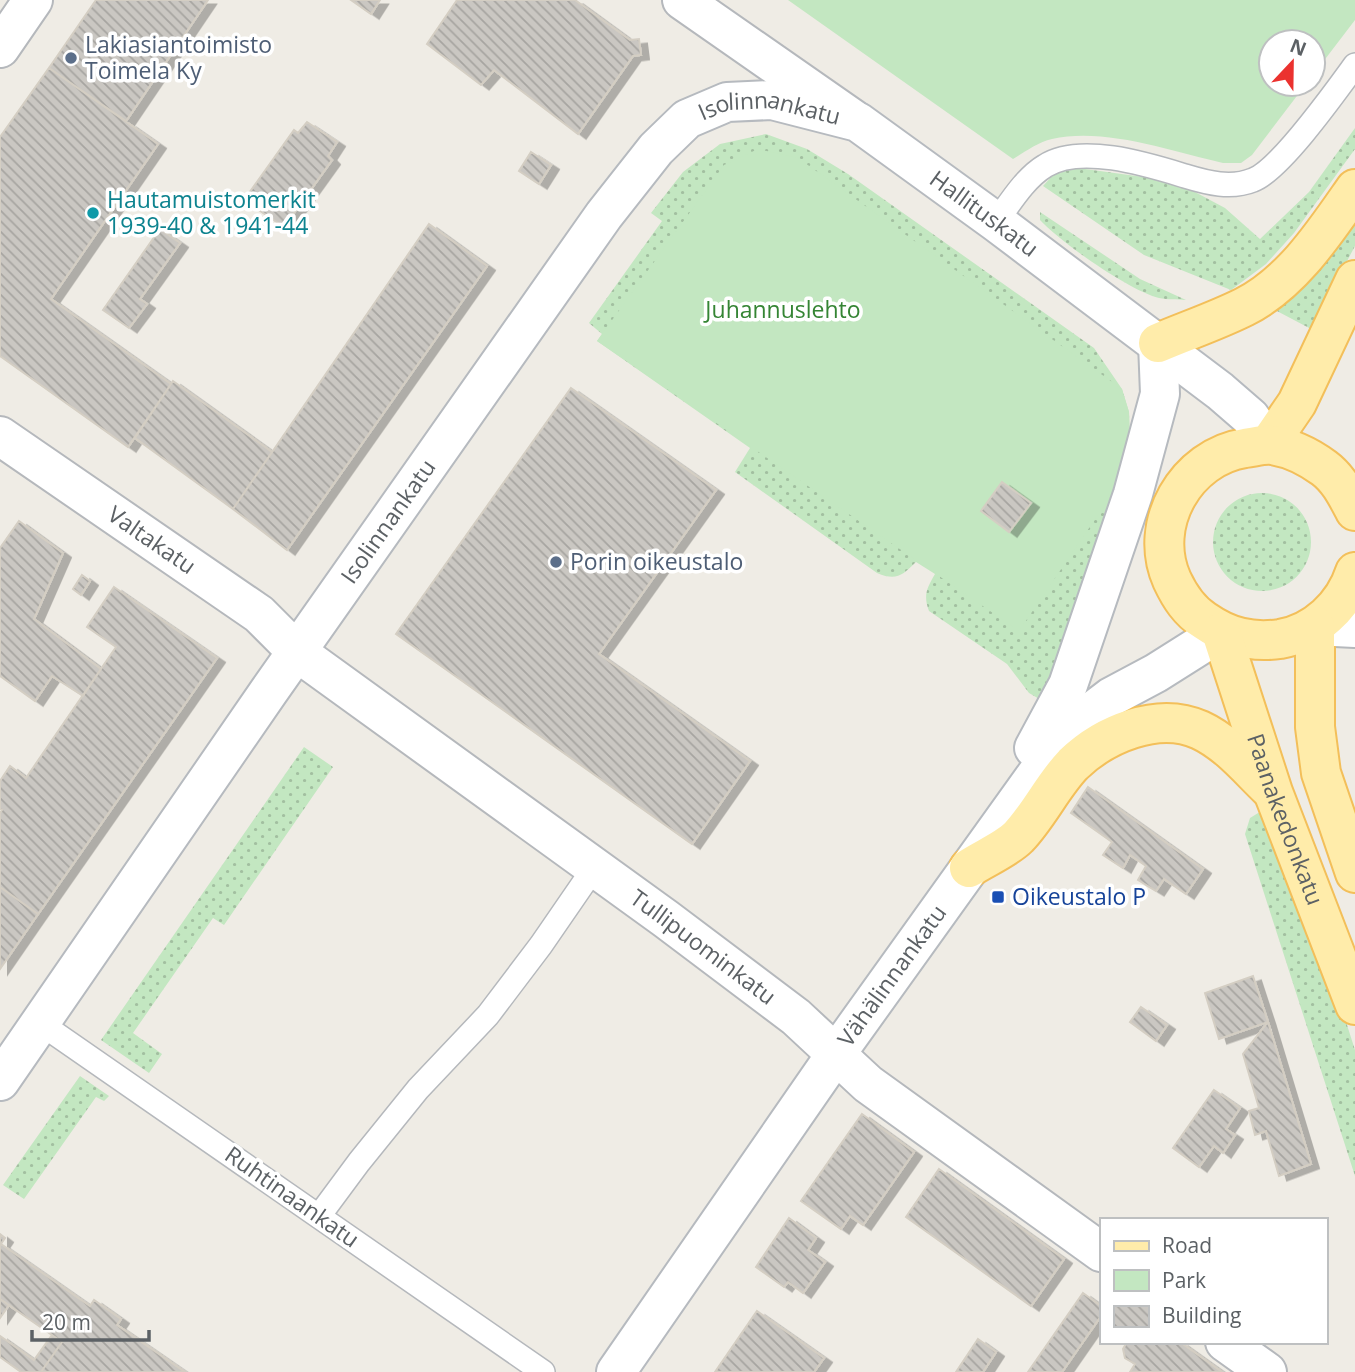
<svg xmlns="http://www.w3.org/2000/svg" width="1355" height="1372" font-family="'Open Sans',sans-serif">
<style>
.grass{fill:url(#grass-dots)}
.park{fill:#c3e7c1}
.building{fill:url(#building-back-hatch);stroke:#d4cec3;stroke-width:2;filter:url(#shadow)}
.lines{fill:none;stroke-linecap:round;stroke-linejoin:round}
.service-casing{stroke:#b5b8bc;stroke-width:26}
.minor-casing{stroke:#b5b8bc;stroke-width:42}
.tertiary-casing{stroke:#b5b8bc;stroke-width:42}
.secondary-casing{stroke:#b6babf;stroke-width:42}
.primary-casing{stroke:#f3bf5a;stroke-width:42}
.service{stroke:#fff;stroke-width:23}
.minor{stroke:#fff;stroke-width:38}
.tertiary{stroke:#fff;stroke-width:38}
.secondary{stroke:#fff;stroke-width:38}
.primary{stroke:#ffecaa;stroke-width:38}
.service-dot{fill:#5c6f8a;stroke:#fff;stroke-width:2.5}
.culture-dot{fill:#0f9aa8;stroke:#fff;stroke-width:2.5}
.transit-dot{fill:#1a4fb4;stroke:#fff;stroke-width:2.5}
.labels{text-anchor:middle;stroke-width:7;stroke-linejoin:round;paint-order:stroke}
.service-label{font-size:23px;fill:#4e5e75;stroke:#fff;text-anchor:start}
.street-label{font-size:23px;fill:#5c6165;stroke:#fff}
.culture-label{font-size:23px;fill:#0d838f;stroke:#fff;text-anchor:start}
.park-label{font-size:23px;fill:#358534;stroke:#fff}
.transit-label{font-size:23px;fill:#164399;stroke:#fff;text-anchor:start}
</style>
<defs>
<pattern id="grass-dots" width="8" height="8" patternUnits="userSpaceOnUse" patternTransform="scale(1.75)"><rect width="8" height="8" fill="#c3e7c1"/><path d="M2 2h.1M6 6h.1" fill="none" stroke="#a2bfa0" stroke-width="1.8" stroke-linecap="round"/></pattern>
<pattern id="building-back-hatch" width="6" height="6" patternUnits="userSpaceOnUse" patternTransform="scale(1.75)"><rect width="6" height="6" fill="#cac7c2"/><path d="M-1 5l2 2M0 0l6 6M5-1l2 2" fill="none" stroke="#a7a5a1"/></pattern>
<filter id="shadow"><feDropShadow dx="8" dy="4.5" stdDeviation="0" flood-color="#0004"/></filter>
</defs>
<rect width="100%" height="100%" fill="#efece5"/>
<path class="grass" d="M1355,128v21l-61,84 -28,31 -35,26 -87,-35 -101,-69 11,-12 24,-6 80,11 37,13 30,16 35,31 49,-47z
M766,134l41,15 41,25 246,174 28,41 7,23 1,32 -57,172 -32,84 -12,-7 -22,-29 -78,-53c-6,-16 -2,-23 6,-37l-19,-12c-14,14 -20,19 -39,11l-142,-101 15,-24 -153,-107 5,-7 -13,-11 73,-102 -11,-8 32,-41 37,-28z
M1355,210v36l-44,83 -36,-19z
M1040,212l100,67 46,21c-9,-1 -19,0 -27,-2 -29,-7 -99,-56 -119,-78z
M1213 542a49 49 0 1 1 98 0a49 49 0 1 1-98 0Z
M304,747l29,20 -109,158 -11,-7 -80,115 29,21 -13,19 -48,-33z
M1263,810l55,124 37,116v126l-110,-342 5,-16z
M80,1076l29,20 -5,5 -8,-4 -72,102 -21,-14z"/>
<path class="park" d="M788,0h567v20l-42,55v-33h-42v42h35l-54,71 -11,8h-18c-52,-12 -119,-36 -171,-24 -14,3 -27,13 -39,20z
M758,149l40,9 324,231 7,23 1,32 -13,43 -98,144 -422,-290 127,-176z"/>
<path class="building" d="M96,0h112l-82,121 -77,-53z
M351,0h29l-9,14z
M457,0h118l55,40 9,-1 2,16 -8,1 -55,78 -84,-64 -13,15 -54,-41z
M49,68l109,76 -107,155 120,85 -43,63 -128,-91v-219z
M307,122l30,20 -9,14 4,4 -48,67 -40,-27 50,-70 4,3z
M531,152l20,13 -12,19 -20,-13z
M429,224l58,42 -200,284 -54,-41z
M160,229l20,14 -40,56 7,5 -18,24 -26,-18z
M173,381l99,71 -39,57 -98,-71z
M571,388l145,102 -117,164 151,107 -58,83 -296,-210z
M1002,482l29,21 -22,29 -28,-21z
M19,521l44,32 -29,66 67,50 -18,27 -31,-20 -17,25 -35,-25v-128z
M82,575l8,6 -9,14 -8,-6z
M114,587l103,71 -179,256 -38,-27v-74l2,-3 -2,-1v-28l10,-15 16,12 90,-131 -29,-20z
M1088,787l115,82 -17,25 -22,-15 -8,12 -18,-11 8,-14 -16,-11 -7,13 -20,-13 9,-13 -41,-29z
M0,887l38,27 -38,55z
M1253,976l15,46 -49,17 -14,-46z
M1141,1007l26,18 -11,16 -26,-19z
M1268,1022l43,142 -32,12 -13,-45 -11,4 -6,-24 10,-3 -16,-54z
M1214,1090l26,18 -14,21 9,6 -12,18 -9,-7 -15,21 -26,-19z
M862,1114l52,38 -51,73 -13,-9 -9,13 -40,-28z
M939,1169l125,90 -33,47 -125,-89z
M789,1218l27,20 -8,12 17,12 -22,31 -15,-11 -4,5 -28,-20z
M0,1234l5,4 -4,6 89,62 4,-6 27,19 -4,6 68,47h-144l21,-30 -62,-43z
M1083,1293l18,13v10l-39,56h-34z
M0,1299l9,6 -9,13z
M757,1311l67,47 -10,14h-99z
M52,1335l10,7 -21,30h-20l-21,-15v-21l34,24z
M978,1339l18,13 -13,20h-27z
M1127,1342h53l42,30h-92l5,-8 -10,-6 -2,-9z"/>
<g class="lines">
<defs>
<path id="service" d="M996,222c14,-19 29,-44 49,-56 35,-23 104,-1 140,10 23,7 46,13 68,4 27,-10 83,-89 102,-115
M40,1023l503,349
M319,1216l40,-54 59,-73 70,-74 53,-70 53,-77"/>
<path id="minor" d="M1315,626l40,2"/>
<g id="tertiary">
<path d="M682,0l171,119"/>
<path d="M0,48l33,-48"/>
<path id="s1" d="M0,436l259,178 38,38 369,267 130,98 72,67 233,168"/>
<path d="M1225,1342l42,30"/>
</g>
<g id="secondary">
<path d="M1034,748l34,-63 65,-191 27,-100 -2,-51"/>
<path id="s2" d="M0,1081l269,-390 335,-476 52,-66 31,-30 40,-17 45,-2 86,22 138,100 224,169 30,26 19,27"/>
<path id="s3" d="M616,1372l220,-318 233,-325 42,-32 45,-24 65,-41"/>
</g>
<g id="primary">
<path d="M1158,343c28,-12 58,-22 86,-36 48,-24 81,-75 111,-118"/>
<path d="M1269,444l28,-41 58,-123"/>
<path d="M1355,511c-8,-15 -16,-32 -31,-43 -15,-11 -33,-20 -52,-23 -8,-1 -18,2 -27,3 -59,9 -98,76 -73,132 8,17 17,31 33,41 23,16 46,22 75,18 35,-6 64,-33 75,-67"/>
<path d="M1315,626v101l6,46 34,100"/>
<path id="s4" d="M1221,632l52,160 82,213"/>
<path d="M969,868c15,-10 37,-19 49,-31 21,-22 34,-51 55,-73 31,-30 85,-53 127,-34 28,13 48,38 69,58"/>
</g>
</defs>
<use href="#service" class="service-casing"/>
<use href="#minor" class="minor-casing"/>
<use href="#tertiary" class="tertiary-casing"/>
<use href="#secondary" class="secondary-casing"/>
<use href="#primary" class="primary-casing"/>
<use href="#service" class="service"/>
<use href="#minor" class="minor"/>
<use href="#tertiary" class="tertiary"/>
<use href="#secondary" class="secondary"/>
<use href="#primary" class="primary"/>
</g>
<g class="service-dot">
<circle cx="71" cy="58" r="7"/>
<circle cx="556" cy="562" r="7"/>
</g>
<circle class="culture-dot" cx="93" cy="213" r="7"/>
<rect class="transit-dot" x="991" y="890" width="14" height="14" rx="3.5"/>
<g class="labels">
<g class="service-label">
<text x="85" y="53">Lakiasiantoimisto<tspan x="85" dy="26">Toimela Ky</tspan></text>
<text x="570" y="570">Porin oikeustalo</text>
</g>
<g class="street-label">
<text dy="8" stroke="none"><textPath href="#s2" startOffset="1269">Isolinnankatu</textPath></text>
<text dy="8" stroke="none"><textPath href="#s2" startOffset="1516">Hallituskatu</textPath></text>
<text dy="8" stroke="none"><textPath href="#s2" startOffset="681">Isolinnankatu</textPath></text>
<text dy="8" stroke="none"><textPath href="#s1" startOffset="184">Valtakatu</textPath></text>
<text dy="8" stroke="none"><textPath href="#s4" startOffset="198">Paanakedonkatu</textPath></text>
<text dy="8" stroke="none"><textPath href="#s1" startOffset="870">Tullipuominkatu</textPath></text>
<text dy="8" stroke="none"><textPath href="#s3" startOffset="483">Vähälinnankatu</textPath></text>
<text transform="translate(292 1197) rotate(35)" y="8">Ruhtinaankatu</text>
</g>
<g class="culture-label">
<text x="107" y="208">Hautamuistomerkit<tspan x="107" dy="26">1939-40 &amp; 1941-44</tspan></text>
</g>
<g class="park-label">
<text x="783" y="318">Juhannuslehto</text>
</g>
<g class="transit-label">
<text x="1012" y="905">Oikeustalo P</text>
</g>
</g>
<rect x="1100" y="1218" width="228" height="126" fill="#ffffff" stroke="#bec0c1" stroke-width="2"/>
<rect x="1114" y="1241" width="35" height="10" fill="#ffecaa" stroke="#bec0c1" stroke-width="2"/>
<text x="1162" y="1253" font-size="21" fill="#5c6165">Road</text>
<rect x="1114" y="1270" width="35" height="21" fill="#c3e7c1" stroke="#bec0c1" stroke-width="2"/>
<text x="1162" y="1288" font-size="21" fill="#5c6165">Park</text>
<rect x="1114" y="1306" width="35" height="21" fill="url(#building-back-hatch)" stroke="#bec0c1" stroke-width="2"/>
<text x="1162" y="1323" font-size="21" fill="#5c6165">Building</text>
<g transform="translate(1292 63) rotate(22)"><circle r="33" fill="#ffffff" stroke="#bec0c1" stroke-width="2"/>
<path d="M0-5L12 26L0 18L-12 26Z" fill="#eb322f"/>
<text y="-10" font-size="19" font-weight="bold" text-anchor="middle" fill="#5c6165">N</text>
</g>
<path d="M32 1330v10h117v-10" fill="none" stroke="#5c6165" stroke-width="3.5"/>
<text x="42" y="1330" font-size="21" fill="#5c6165" stroke="#ffffff" stroke-width="5" paint-order="stroke">20 m</text>
</svg>
